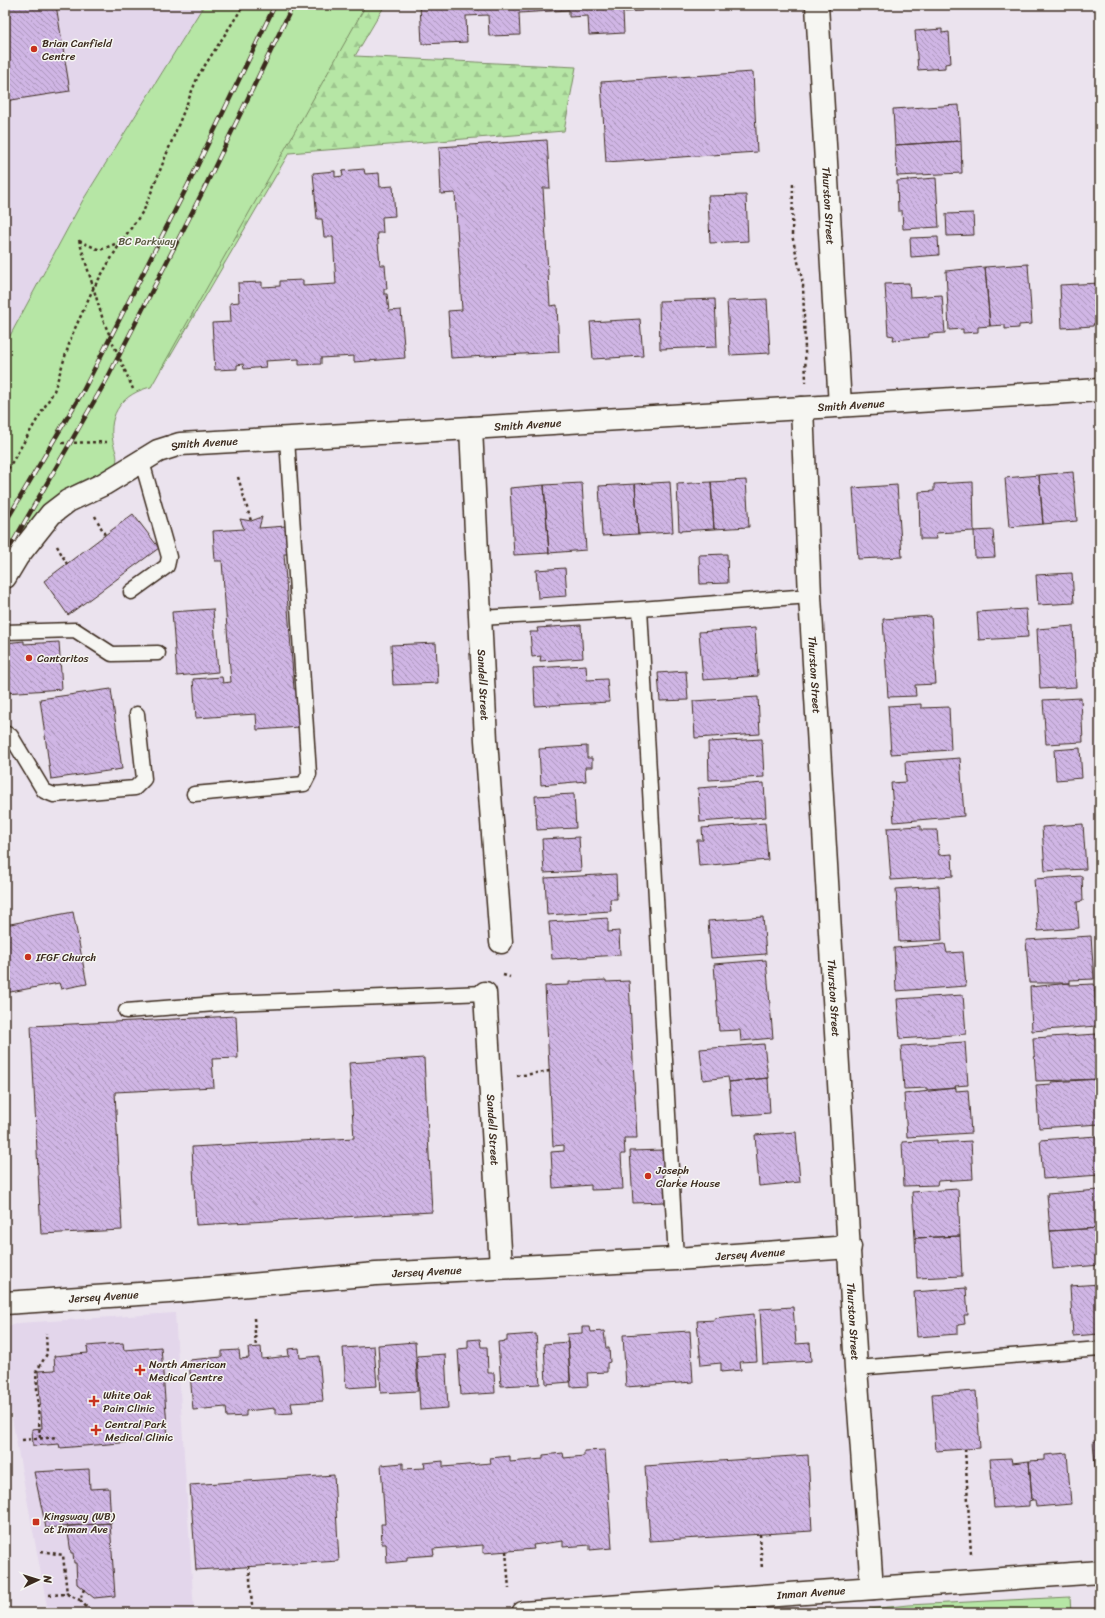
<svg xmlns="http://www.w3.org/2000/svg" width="1105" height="1618" font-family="Sriracha,sans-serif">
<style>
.built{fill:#e3d6eb}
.forest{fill:url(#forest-firs);stroke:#788862}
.park{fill:#b6e6a5;stroke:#788862}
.building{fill:url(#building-back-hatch);stroke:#3b2a1e}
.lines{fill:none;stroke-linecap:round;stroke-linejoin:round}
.lane-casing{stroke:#3b2a1e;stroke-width:17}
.street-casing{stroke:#3b2a1e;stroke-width:25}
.secondary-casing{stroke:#3b2a1e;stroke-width:25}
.path{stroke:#3b2a1e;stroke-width:2.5;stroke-dasharray:3 3;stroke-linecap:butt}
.lane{stroke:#f6f6f2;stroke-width:14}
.street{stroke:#f6f6f2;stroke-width:22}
.secondary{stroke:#f6f6f2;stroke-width:22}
.rail-casing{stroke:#3b2a1e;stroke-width:4.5}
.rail{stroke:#f6f6f2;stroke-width:3;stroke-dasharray:9;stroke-linecap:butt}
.poi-dot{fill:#c8321e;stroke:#f6f6f2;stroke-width:1.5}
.labels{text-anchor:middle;stroke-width:3;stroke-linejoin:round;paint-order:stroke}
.poi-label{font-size:11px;fill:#3b2a1e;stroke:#f6f6f2;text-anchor:start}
.street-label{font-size:11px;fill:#3b2a1e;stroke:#f6f6f2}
.park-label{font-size:11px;fill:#5a5940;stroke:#f6f6f2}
</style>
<defs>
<pattern id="forest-firs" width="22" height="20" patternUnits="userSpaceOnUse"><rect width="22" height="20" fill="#b6e6a5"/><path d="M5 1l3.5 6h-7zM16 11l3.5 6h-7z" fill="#9dc58e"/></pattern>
<pattern id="building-back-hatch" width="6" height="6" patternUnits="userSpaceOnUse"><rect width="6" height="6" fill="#d0b6e5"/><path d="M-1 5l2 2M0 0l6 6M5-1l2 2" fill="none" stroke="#aa94b9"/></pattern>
</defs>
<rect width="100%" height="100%" fill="#ebe3ee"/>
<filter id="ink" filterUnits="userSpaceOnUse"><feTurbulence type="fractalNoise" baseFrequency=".025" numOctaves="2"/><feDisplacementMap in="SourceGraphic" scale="8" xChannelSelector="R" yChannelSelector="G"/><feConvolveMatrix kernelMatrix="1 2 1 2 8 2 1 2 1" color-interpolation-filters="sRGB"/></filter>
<g filter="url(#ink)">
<path class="built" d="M5,5h199l-121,195 -78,145z
M175,1313l19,298 -144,2 -3,-7 -42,-225v-53l13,-5z"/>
<path class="forest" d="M312,5h73l-30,51 221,11 -12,64 -275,22 -126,216 -26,-17z"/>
<path class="park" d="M204,5h162l-215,382c-27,6 -44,26 -38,55 2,10 8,18 -1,26 -24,10 -54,21 -71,41 -14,15 -25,39 -36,57v-221l78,-145z
M1070,1597l1,16h-240l77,-8z"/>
<path class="building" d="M5,5h51l14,86 -65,10z
M420,5h221l1,6 -19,1 1,21 -35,2 -1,-19 -19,1v-7l-50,3 1,22 -31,1 -1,-21 -22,1 1,26 -45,2z
M942,29v4l7,-1 2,31 -6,1v4l-27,2 -3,-39z
M753,72l4,80 -151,10 -5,-80z
M959,105l2,36 -66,4 -2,-36z
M547,140l3,48h-7l7,118 7,-1 2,47 -108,6 -3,-47 14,-1 -7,-117 -14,1 -2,-47z
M961,141l1,32 -65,3 -2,-31z
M364,169l1,5 14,-1 1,14 13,-1 2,30 -13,1 1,16h-6l3,32h5l2,24h-3v5h3l2,17 12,-1 4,48 -51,4v-6l-33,2v6l-22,1v-6l-34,2 1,6 -22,2 -1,-5 -6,1v4l-22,1 -3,-47 19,-1 -1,-19 9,-1 -1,-19 24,-1v5l18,-1v-5l23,-1v6l33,-2 -3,-47h-9l-2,-18h-5l-4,-46 22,-2v6l8,-1 -1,-5z
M936,178l3,49 -36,2 -1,-18h-4l-1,-30z
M746,195l2,46 -38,2 -2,-47z
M973,213l1,22 -27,1 -1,-22z
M938,237l1,18 -28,2 -1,-19z
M1028,264l4,60 -13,1v3l-14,1v-4l-15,1 -5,-59z
M985,267l5,59 -12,1v5l-15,1v-4l-14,1 -3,-59z
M909,283l1,14 32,-2 3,38 -16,1v3l-36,3 1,-4 -6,-1 -3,-51z
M1100,283v40h-6l-1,3 -31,2 -2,-43z
M715,299l2,48 -57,2 -1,-48z
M767,299l3,54 -40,2 -3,-54z
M640,319l3,37 -50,3 -3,-37z
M1073,472l4,49 -34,3 -4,-49z
M1039,475l4,49 -34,3 -4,-49z
M746,480l3,47 -35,2 -3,-47z
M670,482l3,50 -35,2 -3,-50z
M711,482l3,47 -35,2 -2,-47z
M973,482l1,49 -38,2 1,6h-17l-1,-47 15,-1v-7z
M582,483l4,67 -37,3 -5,-68z
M635,484l3,50 -36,2 -3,-50z
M544,485l5,68 -35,2 -4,-67z
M897,485l5,72 -44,2 -5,-71z
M133,514l26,34 -91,67 -24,-34z
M262,517l-3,11 27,-2 2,28h-4l10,135h3l3,38 -43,3 -1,-16 -60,4 -3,-39 29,-2 1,6 8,-1 -9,-121h-7l-2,-30 31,-2 -4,-10 11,2z
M993,530l2,27 -20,1 -1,-27z
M727,554l1,29 -28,1 -1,-29z
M565,568l2,28 -29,2 -2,-28z
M1072,573l2,30 -36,2 -2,-30z
M213,609l5,63 -41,4 -5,-64z
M1026,609l2,28 -49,3 -2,-28z
M931,616l5,68 -21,1 1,11 -28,1 -5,-78z
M581,625l2,33 -43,3 1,-5 -9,1 -2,-25h8l-1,-4z
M1073,626l3,61 -36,2 -3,-60z
M755,628l3,48 -55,4 -4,-48z
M24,641v3l35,-2 3,47 -57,4v-50z
M436,643l2,40 -45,2 -2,-40z
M586,665l1,15 20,-1 2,23 -74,4 -2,-38z
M686,671l2,29 -28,1 -2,-28z
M111,689l11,80 -71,10 -11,-80z
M758,697l2,37 -65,4 -2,-37z
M1081,698l2,44 -37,2 -3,-44z
M921,704v4l28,-1 2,43 -60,4 -3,-48z
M762,739l2,38 -55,3 -1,-38z
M587,746v12h5v9h-7l1,14 -45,4 -2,-36z
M1080,748l2,30 -26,2 -2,-30z
M960,758l4,58 -70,6 -3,-39 15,-1 -1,-20z
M764,783l2,34 -66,5 -2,-34z
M574,794l2,34 -39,2 -2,-34z
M765,823l3,37 -69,6 -2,-26h6l-1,-12z
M1083,824l3,45 -41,2 -3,-44z
M921,826v4h16l2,25 13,-1 1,22 -62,4 -4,-52z
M579,837l2,34 -37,2 -2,-34z
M616,874l1,25h-7l1,12 -64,4 -2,-37z
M1082,876l1,25 -6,1 2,26 -41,3 -4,-52z
M939,886l3,54 -43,2 -3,-53z
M73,912l14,72 -26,5 -2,-6 -54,10v-68z
M763,917l3,37 -55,4 -3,-37z
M608,918v14l11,-1 1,24 -68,4 -3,-37z
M1091,936l3,43 -24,1v3h-41l-3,-43z
M945,944l2,9 16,-1 3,34 -70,5 -2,-43z
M766,960l7,78 -32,3 -1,-11 -21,1 -5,-67z
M606,980v2l23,-1 8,157h-13l1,16h-4l2,35 -32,1v-5l-38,3 -2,-36 13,-1v-6l-11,1 -8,-160 24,-1v-3z
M1070,983v2l24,-1 3,42 -65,5 -2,-44z
M963,995l3,39 -66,5 -3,-40z
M236,1016l2,42 -26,1 2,28 -99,5 7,138 -81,4 -10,-208z
M1097,1034l3,45 -64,2 -3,-43z
M965,1042l3,43 -13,1 1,2 -29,2v-2l-23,1 -3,-43z
M764,1044l4,34 -39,4 -1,-5 -25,3 -3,-31z
M424,1058l8,154 -236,13 -4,-78 162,-9 -5,-75z
M768,1078l2,35 -38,3 -3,-34z
M1100,1079v45l-61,4 -3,-43 16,-1 -1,-2z
M956,1088v3l12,-1 3,43 -64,4 -3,-43z
M796,1132l4,50 -41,4 -4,-51z
M1097,1136l3,39 -57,4 -3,-39z
M937,1140v3l34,-2 2,38 -35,2 -1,4 -33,1 -2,-44z
M663,1150l3,52 -33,1 -3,-52z
M958,1189l2,47 -45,2 -3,-46z
M1099,1190l1,38 -50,3 -3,-37z
M1100,1228v37l-47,4 -3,-38z
M960,1236l2,40 -45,2 -2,-40z
M1100,1284v50l-27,2 -3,-50z
M966,1288l2,27h-4l1,9 -7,1v9l-41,3 -3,-45z
M793,1307l3,37 14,-1 1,18 -48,3 -3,-55z
M754,1314l3,47 -17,1 1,8 -20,2v-9l-20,2 -4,-44 18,-1 -1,-2z
M582,1327h8l1,5 13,-1 2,17h3l1,14 -3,1v9l-20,1 1,13 -17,1 -4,-53 15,-1z
M690,1331l3,51 -67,5 -3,-52z
M536,1334l4,50 -39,2 -3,-44 9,-1v-5z
M480,1339l1,8h6l1,26h6l1,20 -34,2 -3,-46 10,-1v-8z
M415,1342l3,49 -37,2 -3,-48z
M568,1342l2,40 -24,2 -2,-40z
M123,1343l1,7 37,-3 7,92 -108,9 -1,-4 -26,2 -1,-17 10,-1 -4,-57 17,-1 -1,-14 34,-3 -1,-7z
M374,1346l3,40 -31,2 -3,-40z
M261,1347l1,12 27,-3 -1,-7 11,-1 1,10 19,-2 4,45 -32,2 2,10 -18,1v-6l-29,3v5l-19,1 -1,-10 -33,3 -4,-50 33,-3v-6l17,-1 1,9 9,-1 -1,-10z
M445,1354l3,54 -28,2 -3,-54z
M976,1391l4,57 -44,3 -4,-57z
M1093,1441h7v60h-2z
M605,1450l7,98 -22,2v-5l-27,2v-6l-30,4 1,4 -51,4v-8l-50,4 1,6 -27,2v4l-20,2 -1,-19h-4l-1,-20h4l-4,-59 22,-2v6l22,-1 -1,-5 19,-2v6l48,-4 -1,-5 20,-2v6l33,-3v-4l20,-2 1,5 20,-2v-5z
M1067,1453l4,51 -35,3 -1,-7h-3l-3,-39 16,-1v-5z
M808,1455l4,76 -162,10 -5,-75z
M1011,1458l1,5 17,-2 3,39 -3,1v5l-35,2 -4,-49z
M89,1469l1,20 19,-1 2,35 -65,5 -12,-56z
M334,1475l5,86 -143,9 -6,-85z
M110,1523l5,73 -21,2 -17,-14 -1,-21h-2l-1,-10h-2l-4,-27z"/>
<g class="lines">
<defs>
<path id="lane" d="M131,592l36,-26 2,-9 -27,-95
M640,609l170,-13
M480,618l160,-9 36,650
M5,632l70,-2 37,24 46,-1
M5,733l6,3 33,55 10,4 81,-7 9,-9 -7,-65
M194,794l110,-10 5,-10 -22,-335
M126,1011l102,-8 257,-10
M856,1368l244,-19"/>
<g id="street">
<path id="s1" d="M817,5l23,401"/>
<path id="s2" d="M802,408l8,188 46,772 16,220"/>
<path id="s3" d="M471,428l15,312 15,202"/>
<path id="s4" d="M485,993l16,274"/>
<path id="s5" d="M5,1303l164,-11 207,-18 300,-15 174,-12"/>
<path id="s6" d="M523,1613l577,-41"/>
</g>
<g id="secondary">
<path id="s7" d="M5,577l12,-20 34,-43 17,-13 36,-17 54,-33 22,-7 291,-16 629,-38"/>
</g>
</defs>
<use href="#lane" class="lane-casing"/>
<use href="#street" class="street-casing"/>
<use href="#secondary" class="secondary-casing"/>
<path class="path" d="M793,184l-1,51 11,49 3,99
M79,240l24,80 30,69
M79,241l21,9 20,-8
M62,443l46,-1
M5,474l49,-83 18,-56 21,-46 28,-47 23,-32 54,-134 46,-71
M238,477l13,44
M95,516l10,19
M57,546l10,18
M503,975l7,2
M517,1076l33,-5
M254,1318l2,30
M40,1438l-4,-66 11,-18 -1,-21
M22,1440l36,-3
M965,1449l6,105
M760,1534l2,36
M41,1551l22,4 4,39
M506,1551l3,38
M249,1566l3,39
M84,1589l-4,11 12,13
M49,1595l18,-1 13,6"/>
<use href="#lane" class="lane"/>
<use href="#street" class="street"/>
<use href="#secondary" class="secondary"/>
<defs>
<path id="rail" d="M5,523l78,-132 105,-206 87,-180
M5,556l102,-177 97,-190 89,-184"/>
</defs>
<use href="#rail" class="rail-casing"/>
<use href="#rail" class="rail"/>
</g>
</g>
<g class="poi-dot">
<circle cx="34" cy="49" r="4"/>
<circle cx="29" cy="658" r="4"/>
<circle cx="28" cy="957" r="4"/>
<circle cx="648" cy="1176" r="4"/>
<path d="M138 1364h4v4h4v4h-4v4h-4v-4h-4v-4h4z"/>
<path d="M92 1395h4v4h4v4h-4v4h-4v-4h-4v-4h4z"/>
<path d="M94 1424h4v4h4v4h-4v4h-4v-4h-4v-4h4z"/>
<rect x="32" y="1518" width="8" height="8" rx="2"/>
</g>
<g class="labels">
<g class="poi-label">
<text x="42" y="47">Brian Canfield<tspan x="42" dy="13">Centre</tspan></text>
<text x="37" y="662">Cantaritos</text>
<text x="36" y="961">IFGF Church</text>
<text x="656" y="1174">Joseph<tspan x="656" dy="13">Clarke House</tspan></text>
<text x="149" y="1368">North American<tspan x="149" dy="13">Medical Centre</tspan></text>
<text x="103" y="1399">White Oak<tspan x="103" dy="13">Pain Clinic</tspan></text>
<text x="105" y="1428">Central Park<tspan x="105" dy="13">Medical Clinic</tspan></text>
<text x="44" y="1520">Kingsway (WB)<tspan x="44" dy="13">at Inman Ave</tspan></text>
</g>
<g class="street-label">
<text dy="4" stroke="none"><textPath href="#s1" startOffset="201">Thurston Street</textPath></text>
<text dy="4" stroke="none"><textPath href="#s7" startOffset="898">Smith Avenue</textPath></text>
<text dy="4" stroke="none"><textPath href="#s7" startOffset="574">Smith Avenue</textPath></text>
<text dy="4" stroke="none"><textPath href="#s7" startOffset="250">Smith Avenue</textPath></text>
<text dy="4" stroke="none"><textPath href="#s2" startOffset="267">Thurston Street</textPath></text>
<text dy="4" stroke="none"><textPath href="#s3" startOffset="257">Sandell Street</textPath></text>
<text dy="4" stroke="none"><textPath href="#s2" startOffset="591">Thurston Street</textPath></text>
<text dy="4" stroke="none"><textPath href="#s4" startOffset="137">Sandell Street</textPath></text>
<text dy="4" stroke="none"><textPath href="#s5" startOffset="747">Jersey Avenue</textPath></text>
<text dy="4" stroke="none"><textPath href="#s5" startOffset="423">Jersey Avenue</textPath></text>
<text dy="4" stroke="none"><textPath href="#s5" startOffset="99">Jersey Avenue</textPath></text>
<text dy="4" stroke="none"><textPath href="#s2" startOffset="915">Thurston Street</textPath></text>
<text dy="4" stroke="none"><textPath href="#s6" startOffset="289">Inman Avenue</textPath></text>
</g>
<g class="park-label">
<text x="147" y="245">BC Parkway</text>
</g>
</g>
<rect width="1105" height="1618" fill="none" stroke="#f6f6f2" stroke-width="20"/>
<rect x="10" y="10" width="1085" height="1598" fill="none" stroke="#3b2a1e" stroke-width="1.5" filter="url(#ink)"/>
<g transform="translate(38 1580) rotate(86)" stroke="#f6f6f2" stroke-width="3" paint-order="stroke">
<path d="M0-3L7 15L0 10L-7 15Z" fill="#3b2a1e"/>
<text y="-6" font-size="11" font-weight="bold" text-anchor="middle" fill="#3b2a1e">N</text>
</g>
</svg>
